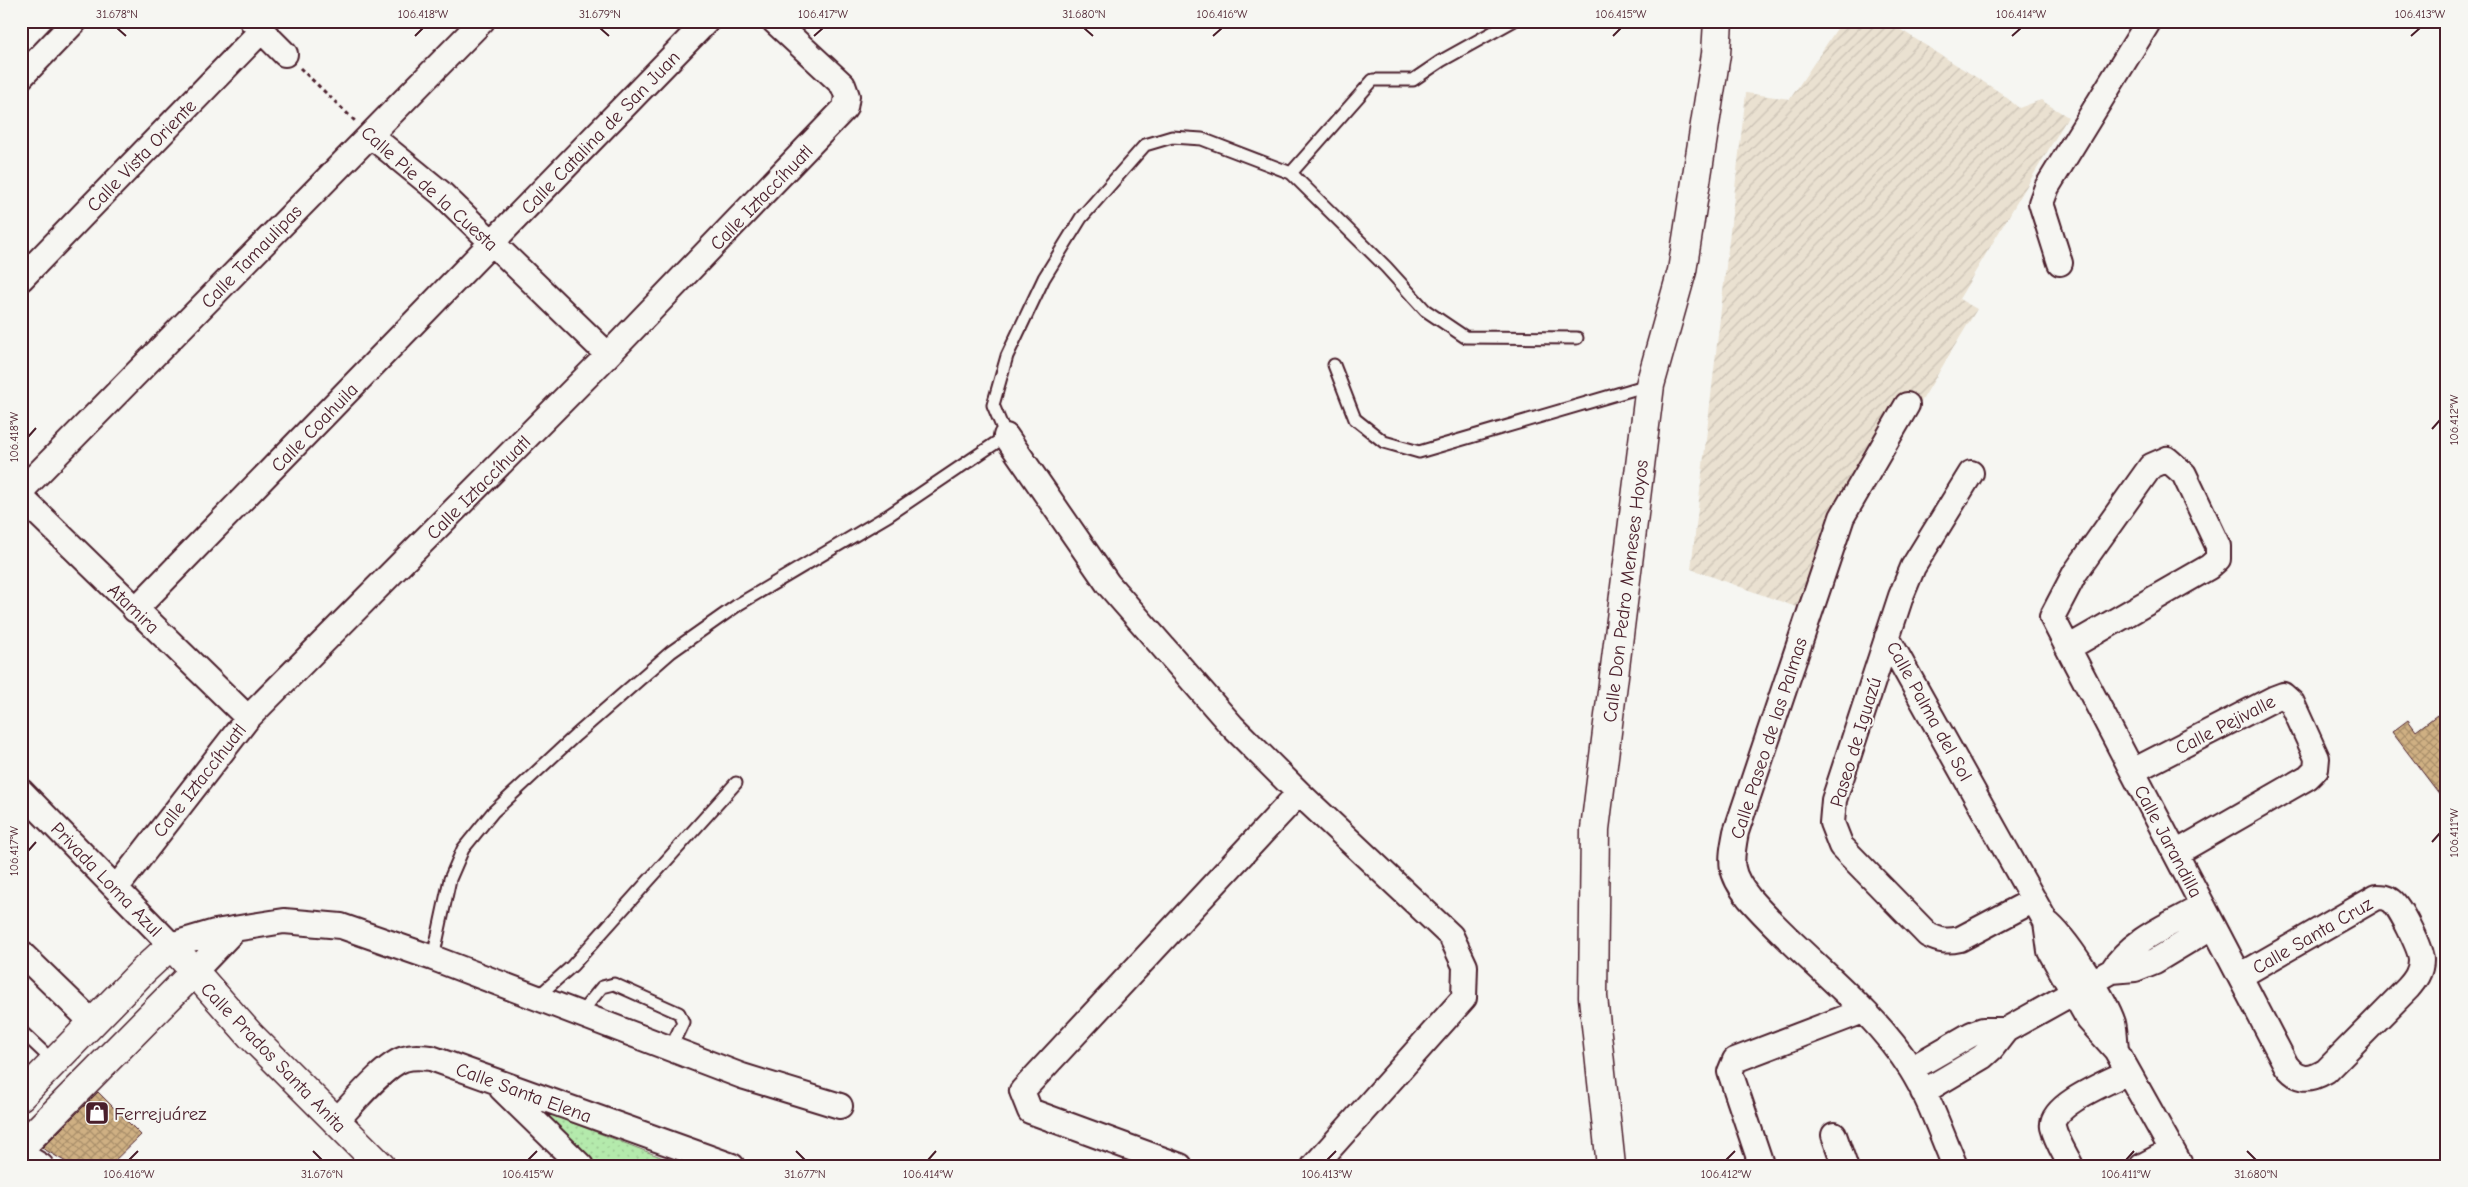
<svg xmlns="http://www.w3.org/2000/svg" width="2468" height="1187" font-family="'Comic Neue',sans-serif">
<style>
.industrial{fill:url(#industrial-furrows)}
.park{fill:url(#park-dots);stroke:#7f846c}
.building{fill:url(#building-cross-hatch);stroke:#4a1f2b}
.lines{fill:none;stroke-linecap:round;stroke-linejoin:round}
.lane-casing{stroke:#4a1f2b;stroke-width:15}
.street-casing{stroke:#4a1f2b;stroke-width:28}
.secondary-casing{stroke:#4a1f2b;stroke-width:31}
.path{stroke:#4a1f2b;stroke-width:3;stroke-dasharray:4 4;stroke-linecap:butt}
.lane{stroke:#f6f6f2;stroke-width:11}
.street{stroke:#f6f6f2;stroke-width:24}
.secondary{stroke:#f6f6f2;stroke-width:28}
.ticks{fill:none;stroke:#4a1f2b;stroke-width:2}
.labels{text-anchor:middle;stroke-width:4;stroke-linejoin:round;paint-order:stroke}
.street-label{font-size:19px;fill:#4a1f2b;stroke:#f6f6f2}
.poi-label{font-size:19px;fill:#4a1f2b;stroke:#f6f6f2;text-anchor:start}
.neatline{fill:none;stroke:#4a1f2b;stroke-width:2}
.ticks-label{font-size:12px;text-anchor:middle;fill:#4a1f2b}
</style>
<defs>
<pattern id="industrial-furrows" width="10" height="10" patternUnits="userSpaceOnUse" patternTransform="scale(1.25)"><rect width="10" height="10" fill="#eae1d1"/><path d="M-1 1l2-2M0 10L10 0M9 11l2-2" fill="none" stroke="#cac1b4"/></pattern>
<pattern id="park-dots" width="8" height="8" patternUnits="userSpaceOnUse" patternTransform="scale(1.25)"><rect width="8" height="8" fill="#b4eaac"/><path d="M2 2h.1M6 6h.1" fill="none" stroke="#9cc894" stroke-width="1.8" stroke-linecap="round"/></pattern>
<pattern id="building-cross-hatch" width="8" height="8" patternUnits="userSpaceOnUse" patternTransform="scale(1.25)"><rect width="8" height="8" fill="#cfb083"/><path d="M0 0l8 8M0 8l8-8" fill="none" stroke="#aa8f6b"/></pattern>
</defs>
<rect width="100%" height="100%" fill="#f6f6f2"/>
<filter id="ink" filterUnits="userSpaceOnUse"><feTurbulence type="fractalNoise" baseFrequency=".02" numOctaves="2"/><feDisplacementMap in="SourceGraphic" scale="10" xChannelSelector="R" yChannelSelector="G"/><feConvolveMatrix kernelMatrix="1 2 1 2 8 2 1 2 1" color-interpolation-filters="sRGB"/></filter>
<g filter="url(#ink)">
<path class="industrial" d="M1842,21h45l114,72 18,15 22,-8 27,17 -109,182 18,10 -129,214 -30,92 -127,-46 55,-476 44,6z"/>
<path class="park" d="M539,1110l145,56h-88z"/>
<path class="building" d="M2437,715l10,13v76l-55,-72 16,-12 8,11z
M98,1092l43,43 -32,31h-36l-31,-18z"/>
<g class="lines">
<defs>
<path id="lane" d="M1291,173l95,94 39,43 40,27 112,1
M1334,365l21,54 29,23 35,10 229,-67
M433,958l17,-79 13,-30 30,-37 83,-77 95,-83 68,-48 150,-89 117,-79 -13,-31 14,-49 37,-78 37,-60 64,-73 27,-8 30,2 89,34 82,-93h40l28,-19 72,-40
M536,998l36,-32 164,-183
M579,1015l23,-28 12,-3 65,29 4,9 -13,27
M21,1031l33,31"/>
<path id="street" d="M252,21l33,33
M21,77l54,-56
M370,135l71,58 167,162
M2060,263l-19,-60 6,-16 102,-166
M21,279l240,-248
M1907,405l-65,112 -106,315c-6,31 -7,41 13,66 51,59 120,105 162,171 19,30 30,65 44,97
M1006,436l102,148 124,142 67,67 152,143 14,30 -1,32 -150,168
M1971,473l-58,94 -12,29 -67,204 -2,23 9,23 87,89c12,6 19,7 32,4l74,-39
M21,491l461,-470
M21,497l227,221
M135,610l572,-589
M1887,637l159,285c19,14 59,77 67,101 2,8 2,18 3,27
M2068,648l141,-81 9,-8v-13l-34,-72 -17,-15 -16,7 -76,107 -23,44 16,31 135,258c28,53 55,106 83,159 12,16 23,16 40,6l82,-83c7,-8 13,-16 13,-28 0,-11 -21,-53 -29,-59 -5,-4 -9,-4 -15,-4l-137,79
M2133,771l142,-73 8,-3 9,8 25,55 -1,11 -8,8 -132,76
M21,791l150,154 44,-13 69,-11 57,5 92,32 309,118 98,30
M117,887l131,-169 360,-363 237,-247 2,-12 -4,-11 -69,-64
M2046,922l4,29 39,69 27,30 65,116
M21,953l71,69
M2112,971c19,-32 60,-47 91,-65
M194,972l41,-43
M1911,1069l61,-35 11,-4h23
M502,1089l79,77
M1923,1092l59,-35 10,-9 14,-18 106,-59 23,-2 20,-8 58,-35
M335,1122c16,-16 49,-57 69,-63 9,-3 17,-2 27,-1l301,108
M1834,1135l11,31
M21,1154l20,12
M1760,1161l-30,-89 5,-12 128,-49
M1180,1166l-150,-55 -8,-20 277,-298
M2071,1166c-6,-12 -15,-26 -18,-39 -4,-22 58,-46 75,-55
M2142,1166l30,-16"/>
<path id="secondary" d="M21,1096l122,-125 28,-26 80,91 130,130
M21,1147l173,-175
M1611,1166l-18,-169 2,-168 55,-444 32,-114 34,-217 2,-33"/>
</defs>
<use href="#lane" class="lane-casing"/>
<use href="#street" class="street-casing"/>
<use href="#secondary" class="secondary-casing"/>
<path class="path" d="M300,68l55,53"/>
<use href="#lane" class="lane"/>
<use href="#street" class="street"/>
<use href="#secondary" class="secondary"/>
</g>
</g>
<path class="ticks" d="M117,28l9,8M600,28l9,8M1084,28l9,8M415,36l8,-8M814,36l9,-8M1213,36l9,-8M1613,36l8,-8M2012,36l9,-8M2411,36l9,-8M2432,429l8,-9M28,437l8,-9M2432,842l8,-9M28,851l8,-9M313,1151l9,9M796,1151l9,9M2247,1151l9,9M129,1160l9,-9M528,1160l9,-9M928,1160l8,-9M1327,1160l9,-9M1726,1160l9,-9M2126,1160l8,-9"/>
<defs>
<symbol id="shop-square" viewBox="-11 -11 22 22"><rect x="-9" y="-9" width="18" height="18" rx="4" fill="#4a1f2b" stroke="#f6f6f2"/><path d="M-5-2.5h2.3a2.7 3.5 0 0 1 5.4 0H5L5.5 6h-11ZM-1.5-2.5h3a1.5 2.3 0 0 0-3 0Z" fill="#fff"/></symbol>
</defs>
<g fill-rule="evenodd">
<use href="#shop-square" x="83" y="1099" width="28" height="28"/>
</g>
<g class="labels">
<g class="street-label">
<text transform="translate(600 132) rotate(-46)" y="7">Calle Catalina de San Juan</text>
<text transform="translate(141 155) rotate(-46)" y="7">Calle Vista Oriente</text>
<text transform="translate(430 188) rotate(42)" y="7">Calle Pie de la Cuesta</text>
<text transform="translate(761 197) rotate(-46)" y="7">Calle Iztaccíhuatl</text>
<text transform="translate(251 256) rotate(-46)" y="7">Calle Tamaulipas</text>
<text transform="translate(314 427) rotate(-46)" y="7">Calle Coahuila</text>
<text transform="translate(478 487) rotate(-45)" y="7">Calle Iztaccíhuatl</text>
<text transform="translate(1625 591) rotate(-83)" y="7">Calle Don Pedro Meneses Hoyos</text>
<text transform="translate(134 608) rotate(44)" y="7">Atamira</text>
<text transform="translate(1930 711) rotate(61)" y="7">Calle Palma del Sol</text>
<text transform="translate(2225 724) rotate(-27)" y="7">Calle Pejivalle</text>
<text transform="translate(1768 738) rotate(-72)" y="7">Calle Paseo de las Palmas</text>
<text transform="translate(1855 742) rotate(-73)" y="7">Paseo de Iguazú</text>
<text transform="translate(199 780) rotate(-52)" y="7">Calle Iztaccíhuatl</text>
<text transform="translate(2169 841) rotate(62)" y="7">Calle Jarandilla</text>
<text transform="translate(107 879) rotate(46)" y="7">Privada Loma Azul</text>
<text transform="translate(2312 935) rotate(-30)" y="7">Calle Santa Cruz</text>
<text transform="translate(274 1057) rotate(46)" y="7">Calle Prados Santa Anita</text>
<text transform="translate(524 1092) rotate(20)" y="7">Calle Santa Elena</text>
</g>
<g class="poi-label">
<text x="114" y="1120">Ferrejuárez</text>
</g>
</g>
<rect width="2468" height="1187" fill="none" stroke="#f6f6f2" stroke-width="55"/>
<rect x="28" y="28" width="2412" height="1132" class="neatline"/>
<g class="ticks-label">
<text x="117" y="18">31.678°N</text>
<text x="423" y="18">106.418°W</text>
<text x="600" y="18">31.679°N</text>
<text x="823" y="18">106.417°W</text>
<text x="1084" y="18">31.680°N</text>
<text x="1222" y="18">106.416°W</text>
<text x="1621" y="18">106.415°W</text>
<text x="2021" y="18">106.414°W</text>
<text x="2420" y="18">106.413°W</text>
<text transform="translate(2454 420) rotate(-90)" y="4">106.412°W</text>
<text transform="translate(14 437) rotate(-90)" y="4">106.418°W</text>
<text transform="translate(2454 833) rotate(-90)" y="4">106.411°W</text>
<text transform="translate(14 851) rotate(-90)" y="4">106.417°W</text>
<text x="129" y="1178">106.416°W</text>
<text x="322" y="1178">31.676°N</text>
<text x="528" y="1178">106.415°W</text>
<text x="805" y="1178">31.677°N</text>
<text x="928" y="1178">106.414°W</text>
<text x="1327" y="1178">106.413°W</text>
<text x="1726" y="1178">106.412°W</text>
<text x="2126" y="1178">106.411°W</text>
<text x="2256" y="1178">31.680°N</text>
</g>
</svg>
